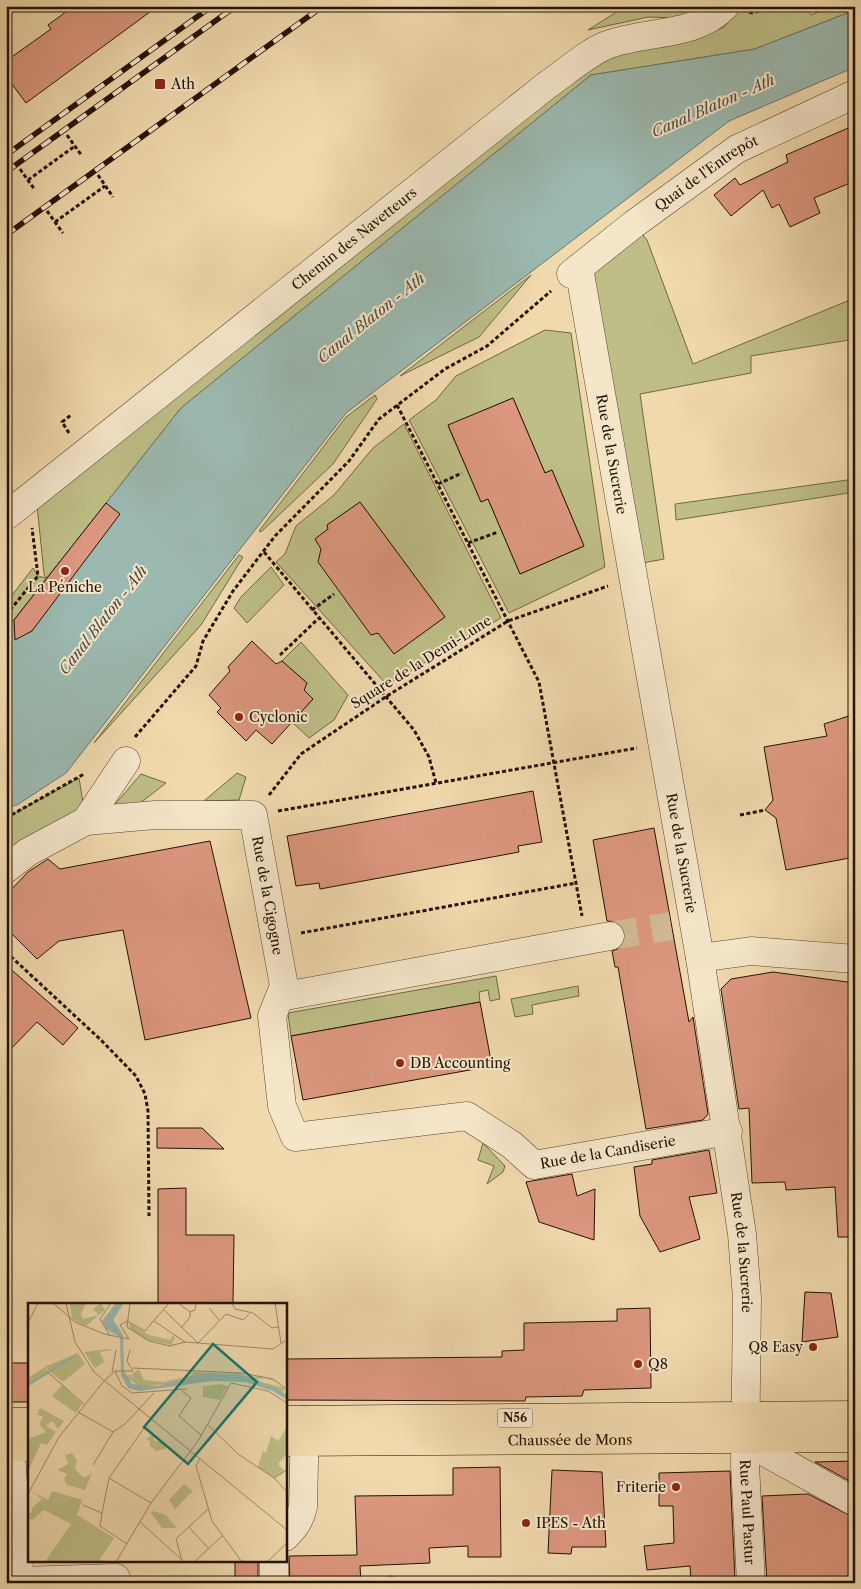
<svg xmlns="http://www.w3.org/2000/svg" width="861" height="1589" font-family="'Libre Caslon Text',serif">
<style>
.green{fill:#bebe86;stroke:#706844;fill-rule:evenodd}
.water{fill:#9bb9b0;stroke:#6b776b}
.building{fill:#dc977f;stroke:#231303}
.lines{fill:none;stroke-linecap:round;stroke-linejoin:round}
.minor-tunnel{stroke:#d1bb94;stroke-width:28;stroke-dasharray:28 14;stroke-linecap:butt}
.minor-casing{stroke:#56442e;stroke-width:29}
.major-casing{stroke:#231303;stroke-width:29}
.path{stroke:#231303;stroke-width:3;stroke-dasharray:4 2.5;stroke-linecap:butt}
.minor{stroke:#f5e6ca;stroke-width:28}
.major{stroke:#f0d9ad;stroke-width:28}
.rail-casing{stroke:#231303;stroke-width:5.5}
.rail{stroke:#f5e6ca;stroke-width:4;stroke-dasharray:11;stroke-linecap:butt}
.poi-dot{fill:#8f2418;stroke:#f5e6ca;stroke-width:2}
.labels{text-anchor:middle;stroke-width:4;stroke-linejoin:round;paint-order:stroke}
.shield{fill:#f5e6ca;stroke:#62523f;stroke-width:1}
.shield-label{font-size:12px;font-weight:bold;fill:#231303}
.poi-label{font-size:14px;fill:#231303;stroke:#f5e6ca;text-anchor:start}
.street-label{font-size:14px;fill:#231303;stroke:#f5e6ca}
.water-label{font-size:15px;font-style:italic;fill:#4d4d40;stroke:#f5e6ca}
.inset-river{fill:none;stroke:#9bb9b0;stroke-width:2.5}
.inset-road{fill:none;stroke:#9e8a69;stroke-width:1}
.view{fill:#0f766e;fill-opacity:0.15;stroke:#0f766e;stroke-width:2.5}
.inset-edge{fill:none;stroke:#231303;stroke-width:2.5}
</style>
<rect width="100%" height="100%" fill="#f0d9ad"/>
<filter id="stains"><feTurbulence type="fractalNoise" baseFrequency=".004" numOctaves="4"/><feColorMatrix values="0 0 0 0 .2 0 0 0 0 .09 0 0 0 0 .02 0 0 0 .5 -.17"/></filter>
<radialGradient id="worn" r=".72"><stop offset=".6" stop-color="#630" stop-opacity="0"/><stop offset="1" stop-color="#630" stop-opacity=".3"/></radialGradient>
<path class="green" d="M626,6h78l-25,12 -31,-1 -60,13z
M743,6h64l4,9 23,-9h21v4l-100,39 -164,26 -410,333 -175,222v-27l27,-35 5,8 8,2 -2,-4 -7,-69 561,-444 32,-11 75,-15 19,-8z
M634,224l13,16 46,124 162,-66v41l-104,17v17l-111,21 24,165 -32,6 -51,-296z
M531,275l-52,62 -79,39z
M545,330l26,3 34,234 -96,46 -100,-193 27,-20 20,-24zM513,398l32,75 7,-3 32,76 -64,28 -32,-75 -7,3 -33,-76z
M375,395l2,4 -44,65 -72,68 -2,-1 87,-114z
M404,424l97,194 -114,67 -111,-123 9,-8 11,-28 38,-31 39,-47zM360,502l85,115 -51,37 -79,-115 13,-10 -1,-4z
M855,479v13l-179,28 -1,-16z
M239,555l4,2 -42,68 -107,118z
M271,567l13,18 -37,38 -13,-15 7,-11z
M301,642l47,53 -14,25 -25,18 -17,-16 21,-23 -9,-9 3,-7 -25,-22z
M237,773l9,4 -7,23 -35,1z
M141,774l25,9 -31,24 -24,2z
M79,778l7,43 -80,48v-51z
M496,976l4,23 -10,2 -2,-11 -9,2 1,10 -189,34 -3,-23z
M578,986l1,10 -47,9 1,9 -18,3 -4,-18z
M483,1143l22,23 -2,6 -16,12 7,-18 -16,-6z
M391,1576l20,7h-51z"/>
<path class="water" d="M855,10v57l-126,54 -383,292 -280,360 -49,32 -11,3v-178l175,-222 410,-333 164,-26z"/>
<path class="building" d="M74,6h84l-132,97 -20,-27v-15l45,-32 -3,-4z
M855,125v56l-41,17 6,15 -30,14 -11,-23 -7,4 -9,-18 -32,26 -17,-21 21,-17 5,7 48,-23 -2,-7z
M513,398l32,75 7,-3 32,76 -64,28 -32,-75 -7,3 -33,-77z
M360,502l85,115 -51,37 -16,-21 -7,2 -53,-73 3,-13 -6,-10 13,-10 -1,-4z
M106,503l14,11 -88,117 -17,9 -1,-20z
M252,641l24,23 6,-3 25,22 -3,7 9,9 -41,45 -16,-14 -10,11 -29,-29 4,-4 -12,-13 21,-24 -2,-4z
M855,714v143l-69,13 -10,-52 -11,-8 8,-10 -9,-53 63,-11 -3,-12z
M533,791l9,51 -24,4 1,6 -199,37 -1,-6 -23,3 -9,-50z
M654,828l35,194 4,-5 15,97 -5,6 -57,9 -28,-162h-3l-3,-16 8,-3 4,-6 1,-9 -3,-7 -6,-4 -9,-1 -14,-81z
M210,841l41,177 -106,22 -22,-110 -64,11 -22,18 -31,-31v-33l22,-23 20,-13 12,10z
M6,965l72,63 -15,17 -26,-23 -31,32z
M773,972l82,11v254h-17l-3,-50 -49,3 -1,-8 -33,1 -3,-75 -10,1 -18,-120 10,-10z
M480,1002l12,64 -189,34 -12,-64z
M157,1128h45l22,21 -67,-1z
M709,1150l8,43 -28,4 11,42 -40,13 -20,-36 -6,-49 18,-3v-4z
M572,1174l5,22 18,-7 -1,51 -55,-18 -13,-40z
M186,1188v47h48l-1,69h-75v-115z
M805,1292l26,1 7,44 -36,5z
M650,1308l1,80 -67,2 -2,6 -56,1 -1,4 -240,-1v-41l217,-2v-6l22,-1v-27l93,-2v-12z
M6,1363h23v39h-23z
M855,1461v23l-40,-22z
M500,1467l1,90h-33v-11l-39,2 1,15 -70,3 1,17h-71l-1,-27 68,-1 -2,-59 98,-1v-27z
M552,1470l50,2 4,75h-34l-1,7 -23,-1z
M730,1471l5,108 -10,1v3h-32l-2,-2 -1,-15 -43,4 -3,-24 30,-3 -1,-37h-14v-33z
M808,1494l47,24v65h-88l-5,-87z
M235,1560h23v23h-23z"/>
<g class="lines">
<path class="minor-tunnel" d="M610,936l61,-10"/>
<defs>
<g id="minor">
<path id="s1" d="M579,268l121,690 42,276 5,64 -2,166 6,119"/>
<path id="s2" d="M571,274l63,-50 103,-75 118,-55"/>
<path id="s3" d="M6,516l541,-431c16,-11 43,-34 60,-40 39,-15 87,-7 118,-39"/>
<path id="s4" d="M86,821l69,-6h98l31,171 -12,30 10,90 13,31 172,-21 45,29 22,20 194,-34"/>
<path d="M6,869l22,-17 58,-31 40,-60"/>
<path d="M700,958l51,-7 104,8"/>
<path d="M280,997l330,-61"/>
<path d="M9,1424l11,159"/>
<path d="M745,1441l110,61"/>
<path d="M285,1537c10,-10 15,-17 18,-30l2,-87"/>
<path d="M20,1581l96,-3"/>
<path d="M274,1583v-23"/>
</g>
<g id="major">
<path d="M285,1420l570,-5"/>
<path d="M6,1422h23"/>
<path id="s5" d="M285,1442l570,-4"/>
<path d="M6,1447h23"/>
</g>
</defs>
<use href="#minor" class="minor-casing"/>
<use href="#major" class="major-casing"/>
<path class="path" d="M749,12l4,1 17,-7
M6,107l5,8
M67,135l15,21
M20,169l15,21
M98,175l15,22
M28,180l47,-34
M47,211l16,22
M55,222l50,-36
M397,405l142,277 43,234
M69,433l-7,-11 9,-7
M438,484l24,-11
M468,543l30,-11
M264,552l150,178 15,27 7,26
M850,607l5,43
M312,610l22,-16
M6,615l32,-39 -6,-48
M280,655l39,-37
M851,716l4,-9
M135,737l61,-71 7,-25 30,-50 42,-55 74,-75 30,-42 66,-50 42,-23 64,-55
M269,795l32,-41 86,-58 121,-75 100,-35
M278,811l359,-63
M740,815l25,-5
M6,818l78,-44
M301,933l275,-50
M6,952l95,88 35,36 9,18 3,17 1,105"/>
<use href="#minor" class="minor"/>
<use href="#major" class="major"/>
<defs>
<path id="rail" d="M6,155l206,-149
M6,172l230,-166
M6,235l317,-229"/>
</defs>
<use href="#rail" class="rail-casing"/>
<use href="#rail" class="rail"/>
</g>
<g class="poi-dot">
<rect x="154" y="78" width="12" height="12" rx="2.5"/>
<circle cx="65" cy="571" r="5"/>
<circle cx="239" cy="717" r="5"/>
<circle cx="400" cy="1063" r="5"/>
<circle cx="813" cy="1347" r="5"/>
<circle cx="638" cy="1364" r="5"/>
<circle cx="676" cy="1487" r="5"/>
<circle cx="526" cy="1523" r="5"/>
</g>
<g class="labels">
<rect class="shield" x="497.5" y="1408.5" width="35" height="19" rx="4"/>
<g class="shield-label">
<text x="515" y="1422">N56</text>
</g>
<g class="poi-label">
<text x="171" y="89">Ath</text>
<text x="65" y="592" text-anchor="middle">La Péniche</text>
<text x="249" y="722">Cyclonic</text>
<text x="410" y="1068">DB Accounting</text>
<text x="803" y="1352" text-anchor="end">Q8 Easy</text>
<text x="648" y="1369">Q8</text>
<text x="666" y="1492" text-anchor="end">Friterie</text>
<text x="536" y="1528">IPES - Ath</text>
</g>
<g class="street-label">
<text dy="5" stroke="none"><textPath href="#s2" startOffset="169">Quai de l'Entrepôt</textPath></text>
<text dy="5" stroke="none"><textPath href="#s3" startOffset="445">Chemin des Navetteurs</textPath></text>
<text dy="5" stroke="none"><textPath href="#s1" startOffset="189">Rue de la Sucrerie</textPath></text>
<text transform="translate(421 662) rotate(-32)" y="5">Square de la Demi-Lune</text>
<text dy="5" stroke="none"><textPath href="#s1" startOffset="594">Rue de la Sucrerie</textPath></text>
<text dy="5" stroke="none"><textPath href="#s4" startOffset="249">Rue de la Cigogne</textPath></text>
<text dy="5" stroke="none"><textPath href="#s4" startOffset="829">Rue de la Candiserie</textPath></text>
<text dy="5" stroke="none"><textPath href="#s1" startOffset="998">Rue de la Sucrerie</textPath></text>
<text dy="5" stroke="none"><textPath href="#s5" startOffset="285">Chaussée de Mons</textPath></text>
<text dy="5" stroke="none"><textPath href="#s1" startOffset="1258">Rue Paul Pastur</textPath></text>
</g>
<g class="water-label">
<text transform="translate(713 106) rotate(-24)" y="5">Canal Blaton - Ath</text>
<text transform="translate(371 318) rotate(-39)" y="5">Canal Blaton - Ath</text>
<text transform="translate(103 620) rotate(-52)" y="5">Canal Blaton - Ath</text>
</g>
</g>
<g transform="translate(28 1303)">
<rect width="259" height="259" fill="#f0d9ad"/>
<path d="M42,0h16l-5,11 2,5 16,-4 -6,-6 8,-6 4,7 -19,16 -14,-7zM101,20l20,12 21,5 3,-5 2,3 -4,7 -24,-5 -17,-11zM79,46l6,1 -13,2 4,10 -9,6 -11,-16zM50,50l7,11 -22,18 -19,-15zM14,66l7,4 -21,12v-7zM111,66l5,11 19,2 27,-6 3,-4 46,1 10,4 10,-1 14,4 3,2 -12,-4 -10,2 31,8 -2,4 -33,-12 -10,-6 -36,-1 -31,11 -34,2 -14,-10 6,-1 3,6 -2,-7zM192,81l8,2 -8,14 -17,-3v-10h-4zM34,82l20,19 -6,9 -24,-17zM12,105l24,13 -6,8 -6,-8 -6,5 10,6 -9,13 -6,-2 -13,29v-33l18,-7 -7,-8 4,-7 -6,-3zM259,124v27l-9,10 7,7 -11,7 -16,-11 5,-16 3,2 5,-17 7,5zM124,132l3,6 10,2v6l-9,2 -6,-5v-5l-4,-2zM44,150l5,7 -2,9 9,9 8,-5 -7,17 -18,-5 -3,-6 3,-5 -10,-4 11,-6 -3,-9zM156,181l9,7 -18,18 -6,-9zM24,188l30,9 -5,15 37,23 -14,21 4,3h-59l26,-38 -27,-14 -12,10 -4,-2v-5h4v-5l10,-9 -10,-7 16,8zM125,208l13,4 11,13h-15l-11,-15z" fill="#bebe86"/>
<path d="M88,0h8l-11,17 10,15 1,36 8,13 27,2 45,-13 36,1 38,15 9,6v5l-14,-9 -28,-9 -32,-1 -74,10 -11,-3 -7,-13 -1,-38 -14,-8 -4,-8z" fill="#9bb9b0"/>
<path class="inset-river" d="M0,82l48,-30"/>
<path class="inset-road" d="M25,0l22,19 29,12 25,5 -9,-14 7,-4M38,0l9,39 19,30 193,158M102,0l-3,24 22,14 21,5 15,-4 88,7 12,-8M150,0l12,9 5,-2 1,-7M204,0l3,6 18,4 19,15 6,-1M247,0l6,40M181,5l10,12M136,7l34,33M99,18l18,10 24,-28M126,18l31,21M0,20l10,-20M153,25l9,-11v-5M82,33l-10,-17 11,-16M170,40l28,-29 17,6 6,-6M15,65l41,36M105,65l109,5 31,6 12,9M87,68l7,15 10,7 54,-4M84,69l4,-22M76,78l11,-10h18l-6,-10 3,-11M203,80l37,8 19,12M154,88l9,7 -12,18 22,19M50,109l35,20M179,121l31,30 36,24 13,14M85,129l12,-8 29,-31M172,155l-4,8 16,55 30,41M65,162l20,-33M81,175l42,25M246,175l13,-8M0,191l31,-57 45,-56M55,202l19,8M112,219l42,38M161,224l19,21M99,241l-27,-18 2,-13 7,-35 42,-60M154,258l-6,-22 32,-30M88,259l35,-59 47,-62 33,-58M166,259l28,-26M239,259l20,-19"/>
<path class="view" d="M185,41l44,38 -69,82 -44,-37z"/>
<rect width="259" height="259" class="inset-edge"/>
</g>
<rect width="861" height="1589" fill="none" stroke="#f0d9ad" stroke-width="25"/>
<rect x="8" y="8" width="846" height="1574" fill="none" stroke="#231303" stroke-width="2.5"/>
<rect x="12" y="12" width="836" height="1564" fill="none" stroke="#231303"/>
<rect width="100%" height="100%" filter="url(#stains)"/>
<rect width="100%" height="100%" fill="url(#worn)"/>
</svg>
